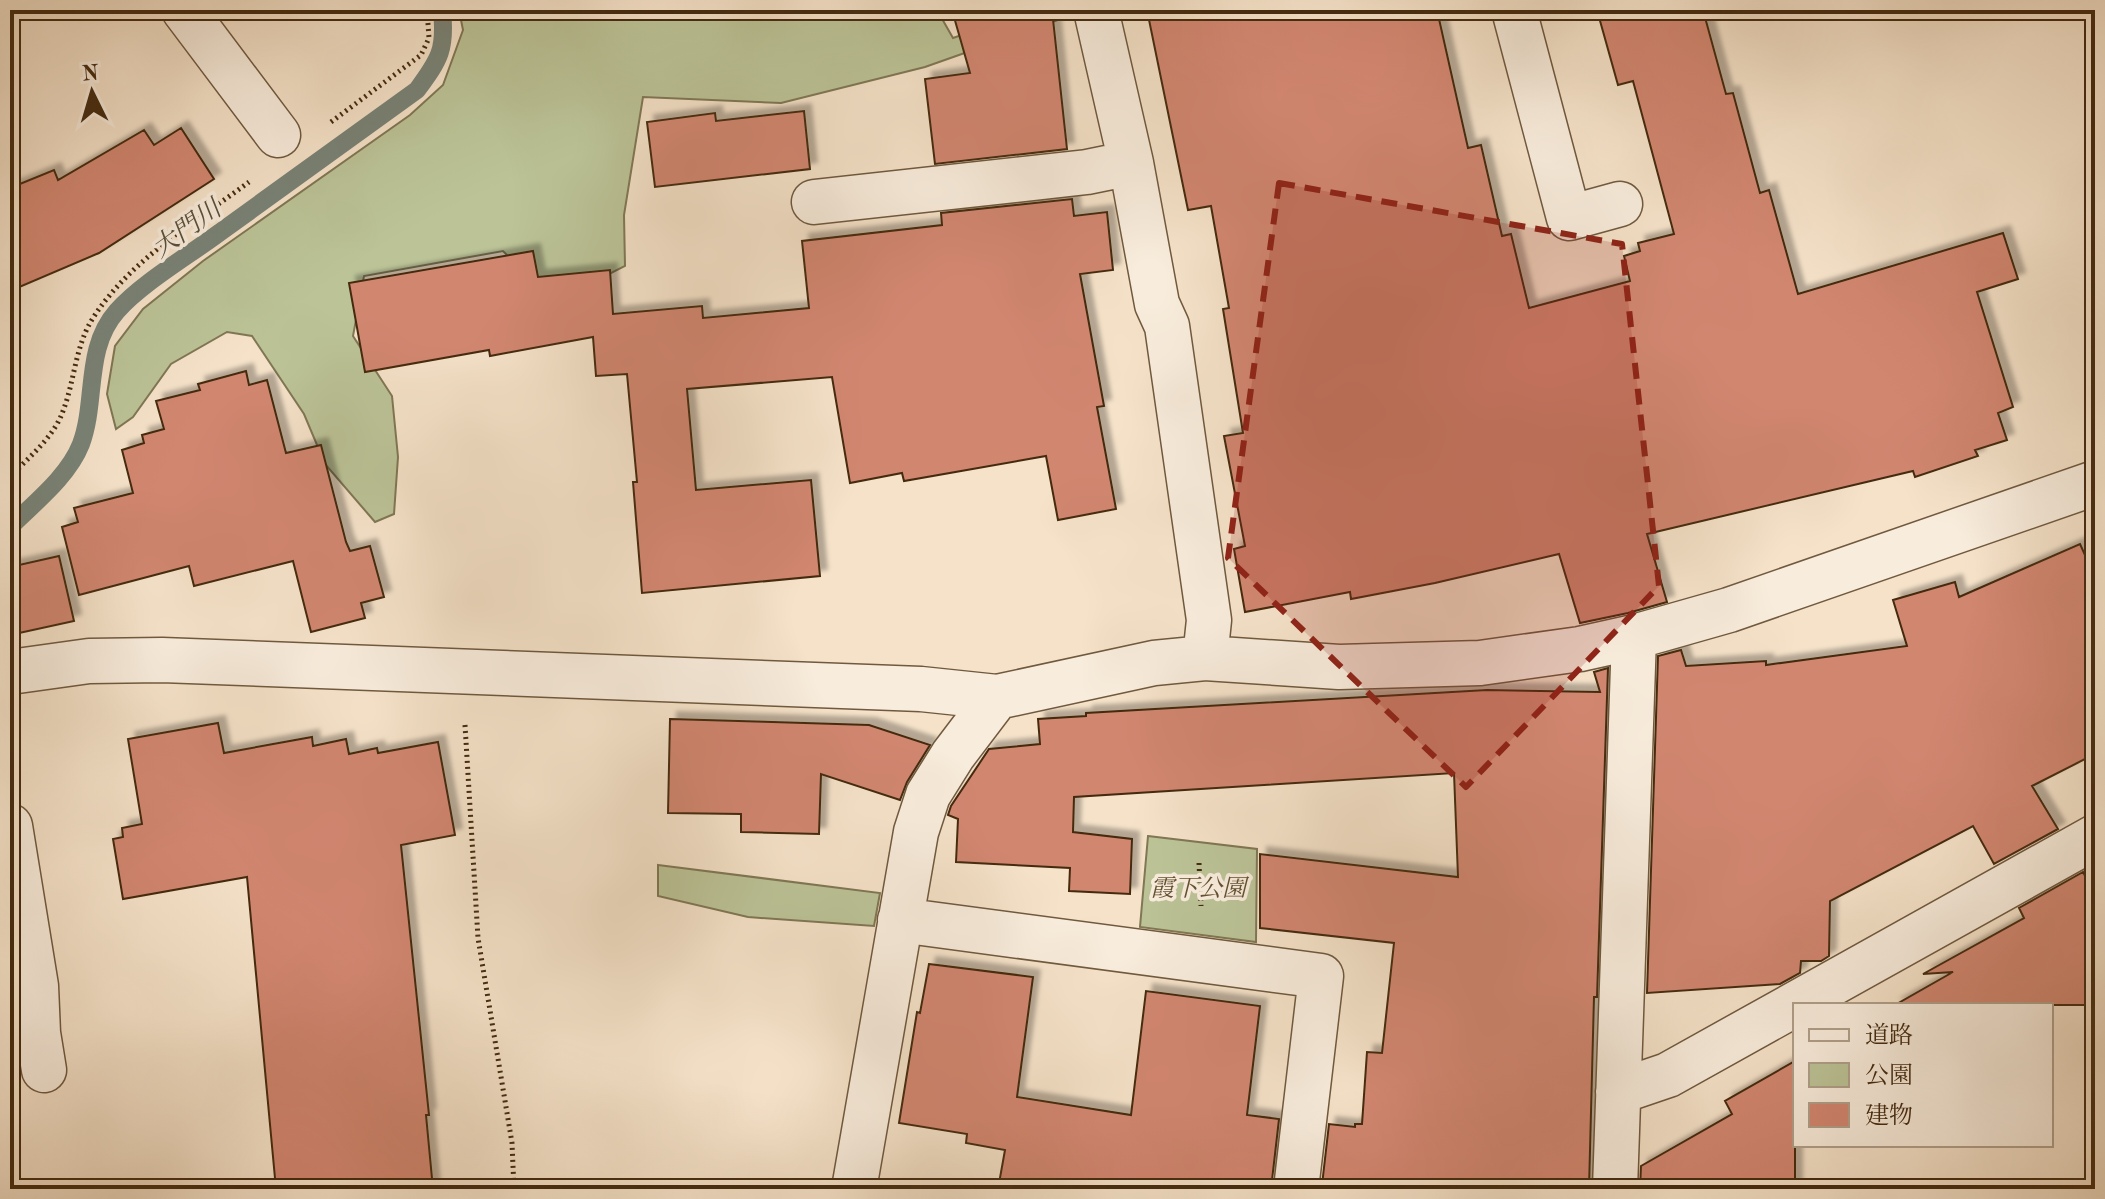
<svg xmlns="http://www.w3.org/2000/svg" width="2105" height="1199" font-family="'Old Standard TT','Noto Serif JP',serif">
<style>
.green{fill:#bbc397;stroke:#807754;stroke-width:2}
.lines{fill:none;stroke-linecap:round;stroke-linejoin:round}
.stream{stroke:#798377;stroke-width:18}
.building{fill:#d18670;stroke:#442b10;stroke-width:2;filter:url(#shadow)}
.minor-casing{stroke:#70593e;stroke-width:47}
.path{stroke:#442b10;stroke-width:5;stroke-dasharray:2 4;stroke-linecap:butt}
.minor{stroke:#f8ecdc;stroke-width:44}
.marked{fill:#8f2418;fill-opacity:0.2;stroke:#8f2418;stroke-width:6;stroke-dasharray:16 10;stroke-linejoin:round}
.labels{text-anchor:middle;stroke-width:7;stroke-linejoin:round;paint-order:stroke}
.park-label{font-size:24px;font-style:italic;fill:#625132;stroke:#f8ecdc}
.water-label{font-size:26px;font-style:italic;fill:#5a503b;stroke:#f8ecdc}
</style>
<defs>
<filter id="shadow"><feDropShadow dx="7" dy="-7" stdDeviation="2" flood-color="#0004"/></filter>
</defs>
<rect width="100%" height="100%" fill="#f5e2c9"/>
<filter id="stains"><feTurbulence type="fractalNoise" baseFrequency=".0025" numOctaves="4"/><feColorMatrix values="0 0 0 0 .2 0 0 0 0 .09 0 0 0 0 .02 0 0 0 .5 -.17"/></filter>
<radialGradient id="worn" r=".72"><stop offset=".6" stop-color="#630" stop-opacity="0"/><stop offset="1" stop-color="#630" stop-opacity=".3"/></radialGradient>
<path class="green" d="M459,10h478l16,28 81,-28h39l-1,5 -147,52 -144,36 -138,-6 -19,118 1,51 -59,30 -19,-1 -44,-44 -139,25 -11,60 39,60 6,61 -4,57 -19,8 -50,-58 -21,-50 -52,-78 -25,-4 -56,32 -38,53 -17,12 -9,-35 8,-48 28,-37 60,-48 207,-146 33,-30 20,-55z
M1148,836l109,13 -1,93 -116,-15z
M658,865l222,28 -6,33 -126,-9 -90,-21z"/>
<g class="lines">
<path class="stream" d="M10,527c24,-24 58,-50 71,-83 16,-43 3,-96 36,-133 25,-28 71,-55 102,-78 66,-48 132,-96 198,-143 23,-31 29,-41 25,-80"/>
</g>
<path class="building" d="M952,10h100l15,139 -132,15 -10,-85 45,-6z
M1147,10h290l31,138 13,-3 21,91 9,-2 18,74 101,-27 -6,-25 16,-5 -2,-8 36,-9 -41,-153 -15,4 -21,-75h106l23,84 7,-1 27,100 9,-3 29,104 205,-61 15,46 -41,13 36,115 -15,6 9,27 -32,10 3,6 -63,21 -2,-6 -266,63 20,68 -39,11 -48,10 -21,-69 -124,29 -84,16 -1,-7 -105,20 -11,-63 11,-3 -21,-110 19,-3 -20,-124 6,-1 -18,-102 -23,4z
M804,111l6,58 -155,18 -8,-65 68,-9 1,8z
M181,128l33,51 -115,74 -89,38v-103l44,-18 4,10 86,-50 10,15z
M1072,199l2,17 33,-4 6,58 -33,4 24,132 -7,1 19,102 -58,11 -12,-64 -142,25 -2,-8 -52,10 -18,-106 -145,12 9,101 115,-10 9,96 -178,17 -9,-111h4l-10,-108 -31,2 -3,-39 -103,19 -1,-6 -124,22 -16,-89 184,-32 5,26 72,-7 3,44 89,-8 1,12 106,-10 -7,-67 140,-16 -1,-12z
M246,371l3,14 18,-5 19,73 35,-8 25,97 4,9 20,-5 14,51 -23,6 4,15 -54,14 -18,-71 -99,25 -5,-20 -110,29 -17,-68 16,-5 -4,-14 59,-15 -11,-43 22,-7 -2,-8 22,-6 -8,-28 44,-11 -2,-6z
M2080,544l15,33v177l-63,32 26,43 -64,35 -21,-38 -143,75 -1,55 -8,5h-20l-1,12 -20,11 -133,9 11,-337 23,-6 5,16 80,-5v4l141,-19 -14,-46 62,-18 4,15z
M59,556l15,65 -64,14v-68z
M1608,668l-11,329h-3l-5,192h-233l-34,-4 7,-61 26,3v-3h7l5,-72 15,1 12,-110 -134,-15v-74l198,23 -4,-104 -380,24 -1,35 59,7 -2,55 -61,-3 1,-23 -114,-6 2,-43 -10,-4 3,-9 38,-57 51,-5 -2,-25 48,-3v-3l401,-23 113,2 -6,-20z
M670,719l199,6 61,20 -23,37 -7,18 -79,-26 -2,60 -78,-2v-18l-73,-1z
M218,723l6,30 88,-16 1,9 33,-7 3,15 28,-6 1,5 60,-11 17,93 -54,10 28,270h-3l7,74h-157l-29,-312 -124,22 -10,-60 10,-2 -1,-9 20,-4 -14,-85z
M2083,872l12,22v111h-200l58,-33 -30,2 101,-56 -5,-10z
M929,964l104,13 -16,120 114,18 15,-124 114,15 -13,109 32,4 -7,61 -12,-1 -1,10h-261l7,-39 -39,-7 1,-9 -68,-11 18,-111 3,1z
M1795,1061v128h-155l1,-23 91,-52 -7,-13z"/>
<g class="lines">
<defs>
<path id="minor" d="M184,10l94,125
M1096,10l35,153 26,141 10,22 42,294 -4,38
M1514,10l55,208 51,-14
M814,202l273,-30 44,-9
M10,672l79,-11 73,-1 759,29 76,8 157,-34 51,-5 134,9 141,-4 100,-14 54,-12 95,-27 366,-127
M10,826l26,160 2,47 6,37
M900,920l421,56 -25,213
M1618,1092l50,-17 427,-238
M854,1189l62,-357 12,-37 25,-40 44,-58
M1615,1189l19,-552"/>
</defs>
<use href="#minor" class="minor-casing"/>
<path class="path" d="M331,122l90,-67 8,-17 -2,-28
M10,477c19,-20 44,-40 53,-66 12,-31 12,-65 30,-93 37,-58 102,-96 156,-136
M465,725l13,213 34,205 2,46
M1199,863l2,43"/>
<use href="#minor" class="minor"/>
</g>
<path class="marked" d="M1279,183l343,61 37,342 -193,201 -238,-229z"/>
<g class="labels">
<g class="park-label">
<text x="1198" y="896">霞下公園</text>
</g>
<g class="water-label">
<text transform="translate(186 228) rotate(-36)" y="9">大門川</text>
</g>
</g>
<rect width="2105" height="1199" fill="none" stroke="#f5e2c9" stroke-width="40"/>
<rect x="12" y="12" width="2081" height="1175" fill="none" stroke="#442b10" stroke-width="4"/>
<rect x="20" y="20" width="2065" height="1159" fill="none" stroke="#442b10" stroke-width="2"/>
<rect x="1793" y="1003" width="260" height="144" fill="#f8ecdc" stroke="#b09f8a" stroke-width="2"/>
<rect x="1809" y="1029" width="40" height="12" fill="#f8ecdc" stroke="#b09f8a" stroke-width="2"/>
<text x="1865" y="1043" font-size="24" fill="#442b10">道路</text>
<rect x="1809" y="1063" width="40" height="24" fill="#bbc397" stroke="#b09f8a" stroke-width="2"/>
<text x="1865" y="1083" font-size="24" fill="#442b10">公園</text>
<rect x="1809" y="1103" width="40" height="24" fill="#d18670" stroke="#b09f8a" stroke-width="2"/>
<text x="1865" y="1123" font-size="24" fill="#442b10">建物</text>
<g transform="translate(92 92) rotate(355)" stroke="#f8ecdc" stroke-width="6" paint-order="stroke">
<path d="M0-6L14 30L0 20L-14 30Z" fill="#442b10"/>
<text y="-12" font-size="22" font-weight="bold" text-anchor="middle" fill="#442b10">N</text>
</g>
<rect width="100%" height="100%" filter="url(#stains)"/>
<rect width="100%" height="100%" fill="url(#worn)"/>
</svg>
